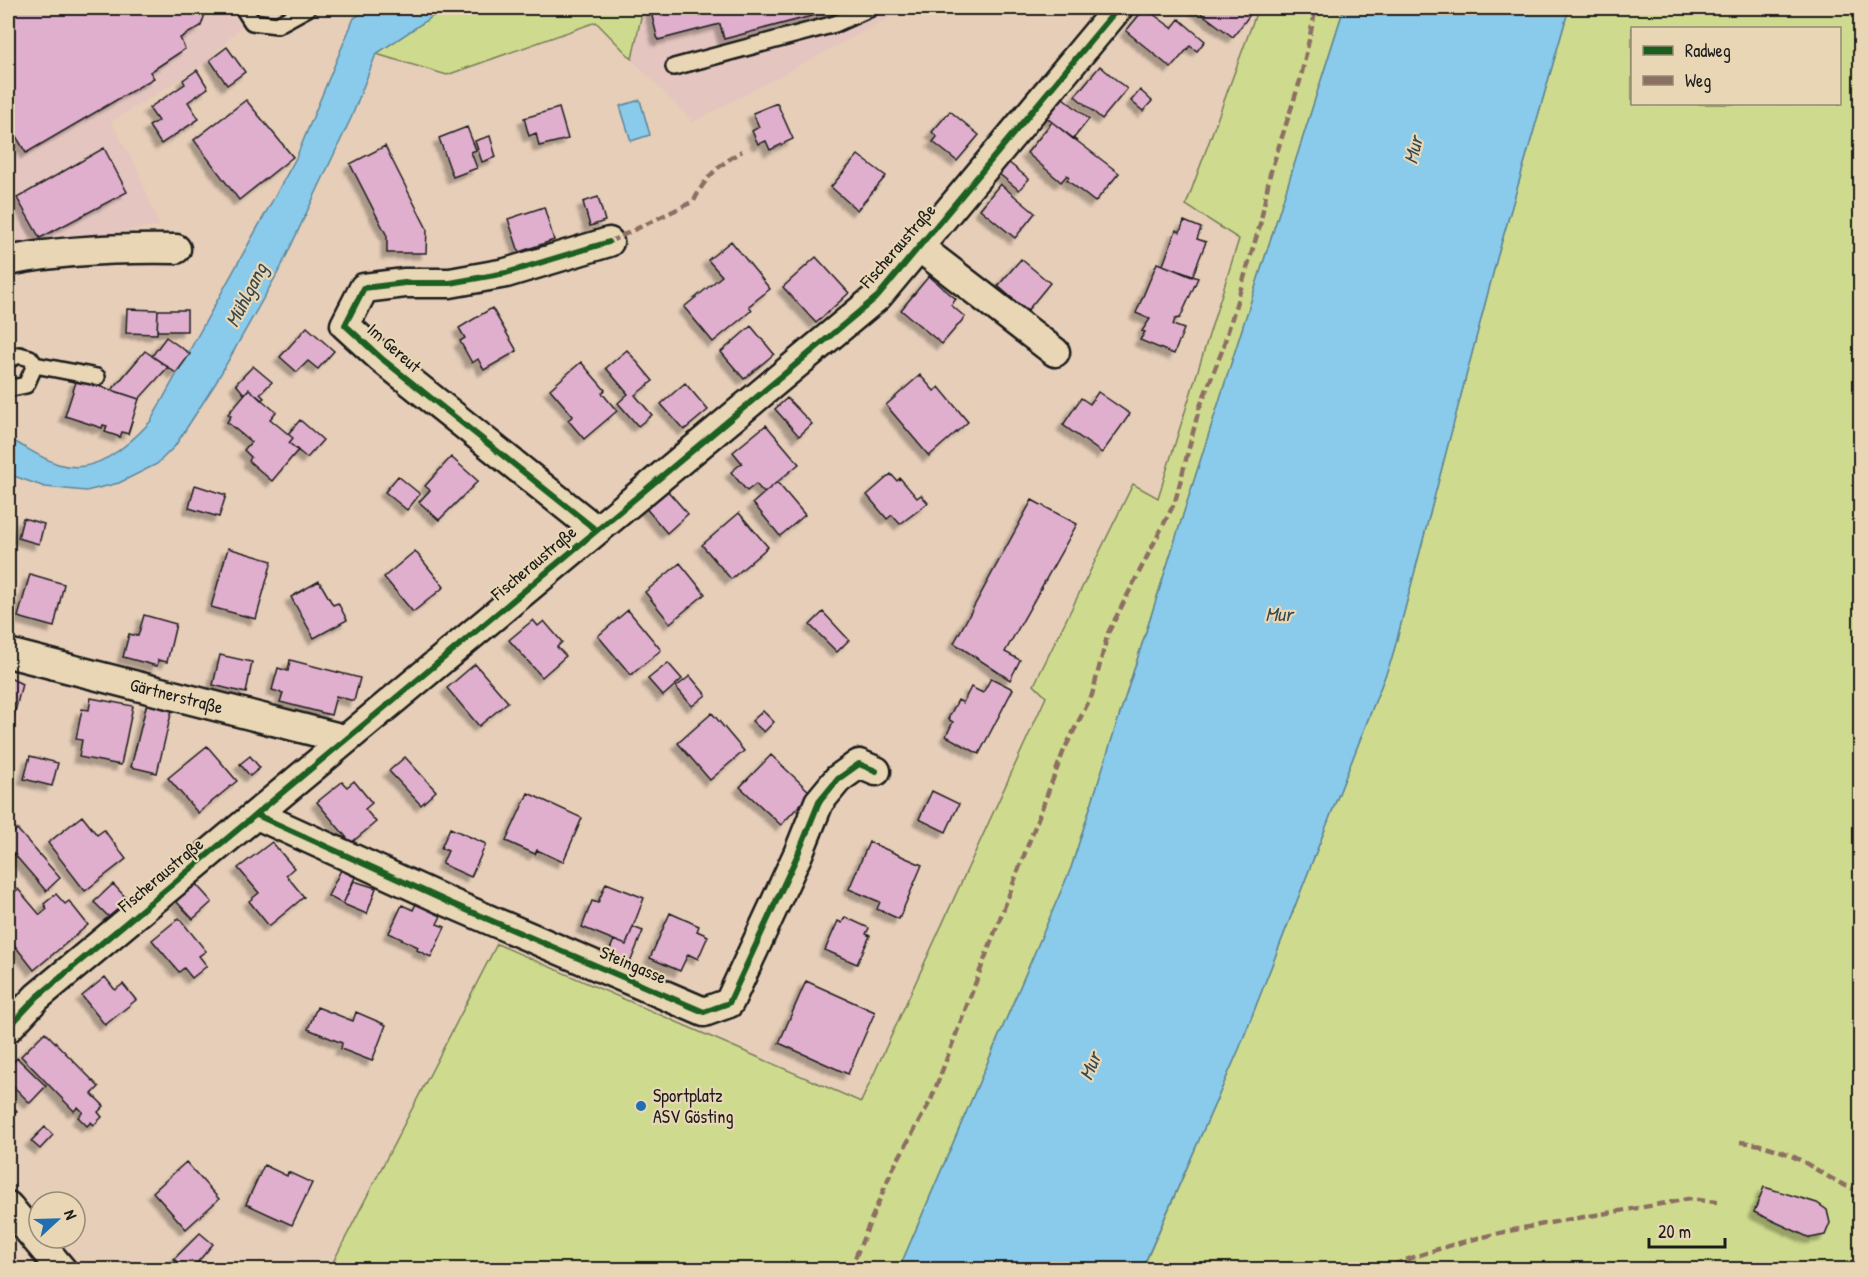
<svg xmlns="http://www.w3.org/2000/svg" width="1868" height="1277" font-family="'Patrick Hand',sans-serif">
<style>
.built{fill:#e4c5bf}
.green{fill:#cedb8e;stroke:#757c55;stroke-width:1.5;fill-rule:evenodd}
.water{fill:#8acbeb;stroke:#5e8598;stroke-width:1.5}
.building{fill:#e0afce;stroke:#1c1c1c;stroke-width:1.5;filter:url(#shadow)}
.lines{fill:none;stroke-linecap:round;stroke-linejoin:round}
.service-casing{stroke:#1c1c1c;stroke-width:20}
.minor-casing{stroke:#1c1c1c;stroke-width:33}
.service{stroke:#e8d6b4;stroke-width:15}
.minor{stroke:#e8d6b4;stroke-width:28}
.quiet{stroke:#8d6e63;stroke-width:4.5;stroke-dasharray:9 4.5;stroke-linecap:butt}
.cycleway-casing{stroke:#e8d6b4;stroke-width:10}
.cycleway{stroke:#1b5e20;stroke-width:6}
.poi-dot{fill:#1f6fb2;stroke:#e8d6b4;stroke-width:2}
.labels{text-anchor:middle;stroke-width:4.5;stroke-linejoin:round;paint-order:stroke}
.street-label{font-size:18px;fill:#1c1c1c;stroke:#e8d6b4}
.poi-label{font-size:18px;fill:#1c1c1c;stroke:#e8d6b4;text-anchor:start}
.water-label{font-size:20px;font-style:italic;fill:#384850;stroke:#e8d6b4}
</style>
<defs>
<filter id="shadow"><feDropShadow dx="-5.5" dy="5.5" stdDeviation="1.5" flood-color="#0004"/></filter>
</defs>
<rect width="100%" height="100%" fill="#e6ceb9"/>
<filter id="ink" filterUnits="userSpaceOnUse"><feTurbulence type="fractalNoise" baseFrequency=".0167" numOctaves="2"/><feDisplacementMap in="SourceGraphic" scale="12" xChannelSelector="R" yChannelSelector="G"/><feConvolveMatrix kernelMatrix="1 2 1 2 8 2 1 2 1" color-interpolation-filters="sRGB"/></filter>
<g filter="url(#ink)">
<path class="built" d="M8,8h252l-54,54 -95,60 27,49 21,55 -151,23z
M643,8h264l-214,114 -61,-63z"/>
<path class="green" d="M445,8h198l-11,51 -36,-37 -149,53 -71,-21z
M1258,8h86l-273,860 -172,401 -570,1 168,-326 364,158 185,-405 -12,-12 99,-201 25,14 81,-259 -53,-34z
M1569,8h291v1261l-718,1 97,-221 153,-391 105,-400zM1632,28h208v76h-208z"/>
<path class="water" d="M370,8h75l-69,46 -24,62 -71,151 -66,117 -40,62 -18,18 -38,19 -33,8 -41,-4 -37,-13v-36c16,8 32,20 50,26 36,12 69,-17 92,-42l146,-264 58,-140z
M1344,8h225l-72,250 -105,400 -153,391 -97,220h-243l172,-401z
M640,100l10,35 -19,6 -11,-35z"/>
<path class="building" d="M8,8h199l-6,18 -21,12 5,11 -35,23 4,6 -128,75 -10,-17 -8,5z
M650,8h192l-118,31 -4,-15 -62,16z
M1145,8l27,20 7,-9 26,22 -8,10 -7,-5 -19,22 -45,-37z
M1194,8h52l6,4 -19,25z
M227,47l18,25 -18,13 -17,-25z
M1100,66l27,23 -25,30 -27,-23z
M197,70l11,18 -20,14 11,17 -38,25 -12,-18 9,-5 -9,-13 36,-24 -2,-4z
M1140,90l12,11 -9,10 -12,-10z
M1057,93l32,26 -16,20 -32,-26z
M246,100l47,57 -54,43 -45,-60z
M777,103l16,36 -23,11 -4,-9 -8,3 -6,-13 7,-4 -6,-14z
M559,108l9,31 -29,7 -3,-13 -7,3 -5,-18z
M950,111l29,24 -22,26 -24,-19 4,-5 -5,-5z
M1052,122l67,51 -24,29 -28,-22 2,-3 -2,-2 -6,7 -34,-29z
M467,127l9,23 -5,2 6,16 -24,9 -14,-39z
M490,136l6,21 -14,5 -7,-21z
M385,146l42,83 -1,24h-39v-17l-37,-72z
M104,148l23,44 -87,46 -23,-40z
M858,155l28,21 -29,34 -26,-23z
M1008,162l21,17 -10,11 -21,-17z
M1000,184l35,29 -20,25 -35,-29z
M598,197l7,24 -15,5 -7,-24z
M544,207l10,33 -35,12 -11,-33z
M1184,221l17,7 -4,11 9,3 -14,35 -29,-12 13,-35 4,2z
M731,241l39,48 -21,17 3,4 -39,32 -29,-35 38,-31 -14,-16z
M816,257l33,36 -33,30 -33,-36z
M1021,259l29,24 -23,28 -29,-25z
M1157,263l41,15 -18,40 -5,1 -2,6 11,4 -10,25 -34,-14 5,-8 -3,-1 8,-12 -14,-6z
M929,276l27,23 -5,6 14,12 -23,27 -41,-34z
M492,308l25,43 -33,19 -6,-11 -6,4 -12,-22 5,-3 -6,-10z
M127,309l31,1 -1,24 -31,-1z
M158,310h29v21h-30z
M751,326l23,28 -30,25 -23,-27z
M307,327l27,24 -16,18 -10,-8 -11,11 -17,-15z
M166,337l24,17 -14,19 -24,-17z
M627,350l26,31 -18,14 17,20 -14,11 -20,-23 10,-9 -22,-26z
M145,351l23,16 -29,32 -27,-9z
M581,362l24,28 -3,3 15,18 -33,28 -16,-19 5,-4 -23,-27z
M253,366l19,16 -12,12 4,4 -3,2 -12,-11 -5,5 -8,-10z
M920,375l14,16 5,-4 29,35 -39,34 -43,-51z
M77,379l62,20 -11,35 -6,-2 -2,5 -15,-5 2,-6 -4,-1 -1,3 -37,-12z
M685,383l23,27 -24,20 -23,-26z
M249,389l27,23 -6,7 23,19 -4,5 9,7 -26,31 -23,-20 2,-4 -7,-7 7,-8 -24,-20 4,-6 -3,-2z
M1098,392l32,22 -28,39 -39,-28 18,-27 9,6z
M787,398l25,26 -13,12 -24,-27z
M300,420l23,20 -16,18 -18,-15 4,-5 -5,-4z
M766,425l33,39 -35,29 -8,-9 -9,7 -16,-19 11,-9 -9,-11z
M451,457l27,24 -39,39 -20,-18 11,-12 -5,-4z
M891,474l6,7 3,-3 17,20 4,-3 7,8 -28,21 -8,-9 -5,4 -20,-24z
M398,476l22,18 -13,16 -22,-18z
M777,482l28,33 -25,21 -27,-33z
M195,485l31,10 -7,22 -30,-9z
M665,488l23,26 -21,19 -23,-27z
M1032,500l45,24 -72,128 15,8 -10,20 -56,-37z
M739,513l29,34 -37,32 -29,-34z
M23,518l21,6 -5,20 -21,-6z
M228,548l44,13 -16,58 -45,-12z
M415,551l29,36 -31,25 -29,-35z
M680,563l25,31 -35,29 -25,-31z
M30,574l34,10 -10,43 -36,-10z
M319,581l14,24 5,-2 9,17 -33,18 -23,-41z
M628,610l33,40 -30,25 -33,-39z
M823,612l26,28 -12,12 -27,-27z
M144,615l32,9 -9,38 -9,-2 -1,6 -34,-9 6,-23 9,2z
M533,620l5,6 6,-5 18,21 -5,5 9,9 -24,21 -33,-37z
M220,655l32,7 -6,31 -33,-8z
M290,660l70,18 -6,23 -18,-5 -5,19 -51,-13 3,-9 -11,-3 6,-22 10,3z
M668,663l14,16 -19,17 -15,-17z
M475,664l33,38 -29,24 -32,-38z
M690,676l16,19 -14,11 -16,-19z
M8,677l14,7 -12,48h-2z
M991,678l22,11 -34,65 -33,-18 7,-14 -5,-3 10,-19 5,3 8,-16 12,6z
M91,698l42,8 -12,59 -42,-8 3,-17 -6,-1 6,-30 7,1z
M147,703l25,7 -15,63 -26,-6z
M763,711l11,11 -10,10 -12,-11z
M712,713l32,38 -34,29 -32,-37z
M207,746l30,35 -39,32 -30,-35z
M771,755l40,38 -30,32 -41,-38z
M30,756l28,7 -6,23 -28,-7z
M250,756l10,12 -10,8 -10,-12z
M405,757l31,34 -15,14 -32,-34z
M354,781l18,22 -7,6 11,13 -25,21 -34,-41 25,-20 5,5z
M932,791l27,13 -13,28 -27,-13z
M528,793l54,25 -19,44 -26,-12 -2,4 -29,-13z
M82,816l15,19 7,-5 22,29 -41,32 -37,-48z
M450,828l36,16 -15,33 -29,-13 6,-13 -7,-3z
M17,829l43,49 -14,13 -38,-44v-9z
M272,842l22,26 -8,7 18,22 -35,29 -20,-25 10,-8 -21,-25z
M869,842l53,23 -23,54 -22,-10 3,-7 -31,-13z
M341,870l14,7 -12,27 -15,-8z
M354,881l22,7 -9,26 -24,-10z
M194,882l18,20 -19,17 -18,-19z
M606,883l38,15 -18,47 -44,-18 10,-26 6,2z
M113,884l17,18 -18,18 -18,-18z
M18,889l22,26 7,-6 -3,-5 12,-10 9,10 4,-3 19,24 -54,45 -26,-33v-39z
M417,902l25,12 -5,10 8,3 -14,30 -14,-7 1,-3 -29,-14 13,-28 11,5z
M670,913l29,13 -2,5 11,5 -10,23 -10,-5 -8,17 -30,-13z
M845,917l24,11 -3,6 4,2 -13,28 -32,-14 13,-29 4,2z
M179,918l27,33 -7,5 8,10 -15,12 -8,-10 -5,4 -27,-32z
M633,927l10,4 -16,39 -22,-9 9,-21 12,5z
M105,977l10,13 8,-6 13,16 -31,25 -23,-29z
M806,981l69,31 -27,62 -69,-31z
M317,1007l36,14 3,-9 30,13 -14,36 -31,-12 1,-6 -34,-14z
M45,1032l54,55 -7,7 12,12 -6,6 4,5 -8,8 -3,-3 -4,4 -9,-9 5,-5 -5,-5 -4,4 -53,-55z
M17,1058l29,28 -16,17 -22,-22v-13z
M8,1102l9,9 -9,9z
M45,1127l8,8 -13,14 -9,-8z
M186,1162l33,37 -33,30 -33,-37z
M264,1165l23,11 1,-4 24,11 -20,42 -46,-21z
M1764,1187l53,16 10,7 3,13 -5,12 -15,3 -56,-26z
M200,1233l13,11 -22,26h-5l-12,-11z
M129,1261l7,9h-18z"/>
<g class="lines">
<defs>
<path id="service" d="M243,8l9,14 25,3 31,-17
M674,67l161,-43 36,-16
M8,360l11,-5 11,3 5,7 62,12
M8,384l4,4 14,-3 9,-20"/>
<g id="minor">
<path d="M919,247l136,105"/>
<path d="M8,261c55,-11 111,-13 168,-12"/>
<path d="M596,530l-215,-172 -36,-33 19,-37 41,-5h45l56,-10 103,-31"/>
<path id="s1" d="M8,653l336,86"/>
<path d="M257,815l191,87 256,110 25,-9 69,-149 21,-52 19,-23 21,-15 17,7"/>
<path d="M8,1028l29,-31 841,-701 240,-288"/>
<path d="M8,1206l54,64"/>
</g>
</defs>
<use href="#service" class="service-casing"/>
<use href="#minor" class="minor-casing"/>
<use href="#service" class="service"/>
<use href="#minor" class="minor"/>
<path class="quiet" d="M609,242l85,-41c11,-24 25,-36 48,-50
M1740,1142c18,2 33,5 50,13 24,11 45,29 70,36
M850,1270l42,-100 39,-70 133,-350 28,-55 16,-62 67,-131 24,-93 23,-58 38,-126 10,-51 30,-93 16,-73
M1381,1270c98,-42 203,-51 307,-71l29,3"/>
<defs>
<path id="cycleway" d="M596,530l-215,-172 -36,-33 19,-37 41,-5h45l56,-10 103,-31
M257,815l191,87 256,110 25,-9 69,-149 21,-52 19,-23 21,-15 17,7
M8,1028l29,-31 841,-701 240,-288"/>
</defs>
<use href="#cycleway" class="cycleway-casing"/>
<use href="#cycleway" class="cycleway"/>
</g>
</g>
<circle class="poi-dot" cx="641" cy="1106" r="6"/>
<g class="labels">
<g class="street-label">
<text transform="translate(898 246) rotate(-49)" y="6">Fischeraustraße</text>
<text transform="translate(394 348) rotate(41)" y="6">Im Gereut</text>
<text transform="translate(534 563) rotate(-40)" y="6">Fischeraustraße</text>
<text dy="6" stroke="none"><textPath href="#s1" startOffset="174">Gärtnerstraße</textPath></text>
<text transform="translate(161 875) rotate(-40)" y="6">Fischeraustraße</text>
<text transform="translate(633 965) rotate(23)" y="6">Steingasse</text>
</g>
<g class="poi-label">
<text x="653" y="1102">Sportplatz<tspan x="653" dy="21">ASV Gösting</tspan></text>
</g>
<g class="water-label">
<text transform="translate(1413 150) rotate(-77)" y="7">Mur</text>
<text transform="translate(246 295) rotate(-63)" y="7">Mühlgang</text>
<text x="1279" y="621">Mur</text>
<text transform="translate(1090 1066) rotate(-68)" y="7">Mur</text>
</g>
</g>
<rect width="1868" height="1277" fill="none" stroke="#e8d6b4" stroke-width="30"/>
<rect x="15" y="15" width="1838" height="1247" fill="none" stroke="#1c1c1c" stroke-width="2" filter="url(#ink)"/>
<rect x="1631" y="27" width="210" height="78" fill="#e8d6b4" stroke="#968c77" stroke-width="1.5"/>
<rect x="1643" y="46" width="30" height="9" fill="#1b5e20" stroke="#968c77" stroke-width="1.5"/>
<text x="1685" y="57" font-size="18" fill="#1c1c1c">Radweg</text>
<rect x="1643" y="76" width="30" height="9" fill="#8d6e63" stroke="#968c77" stroke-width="1.5"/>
<text x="1685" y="87" font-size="18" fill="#1c1c1c">Weg</text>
<g transform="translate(57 1220) rotate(68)"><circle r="28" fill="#e8d6b4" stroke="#968c77" stroke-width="1.5"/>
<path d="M0-4.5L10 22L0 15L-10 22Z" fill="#1f6fb2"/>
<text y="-9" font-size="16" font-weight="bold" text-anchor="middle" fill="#1c1c1c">N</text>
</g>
<path d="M1649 1238v9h76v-9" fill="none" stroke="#1c1c1c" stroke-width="3"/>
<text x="1658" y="1238" font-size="18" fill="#1c1c1c" stroke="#e8d6b4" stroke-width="4.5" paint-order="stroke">20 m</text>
</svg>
